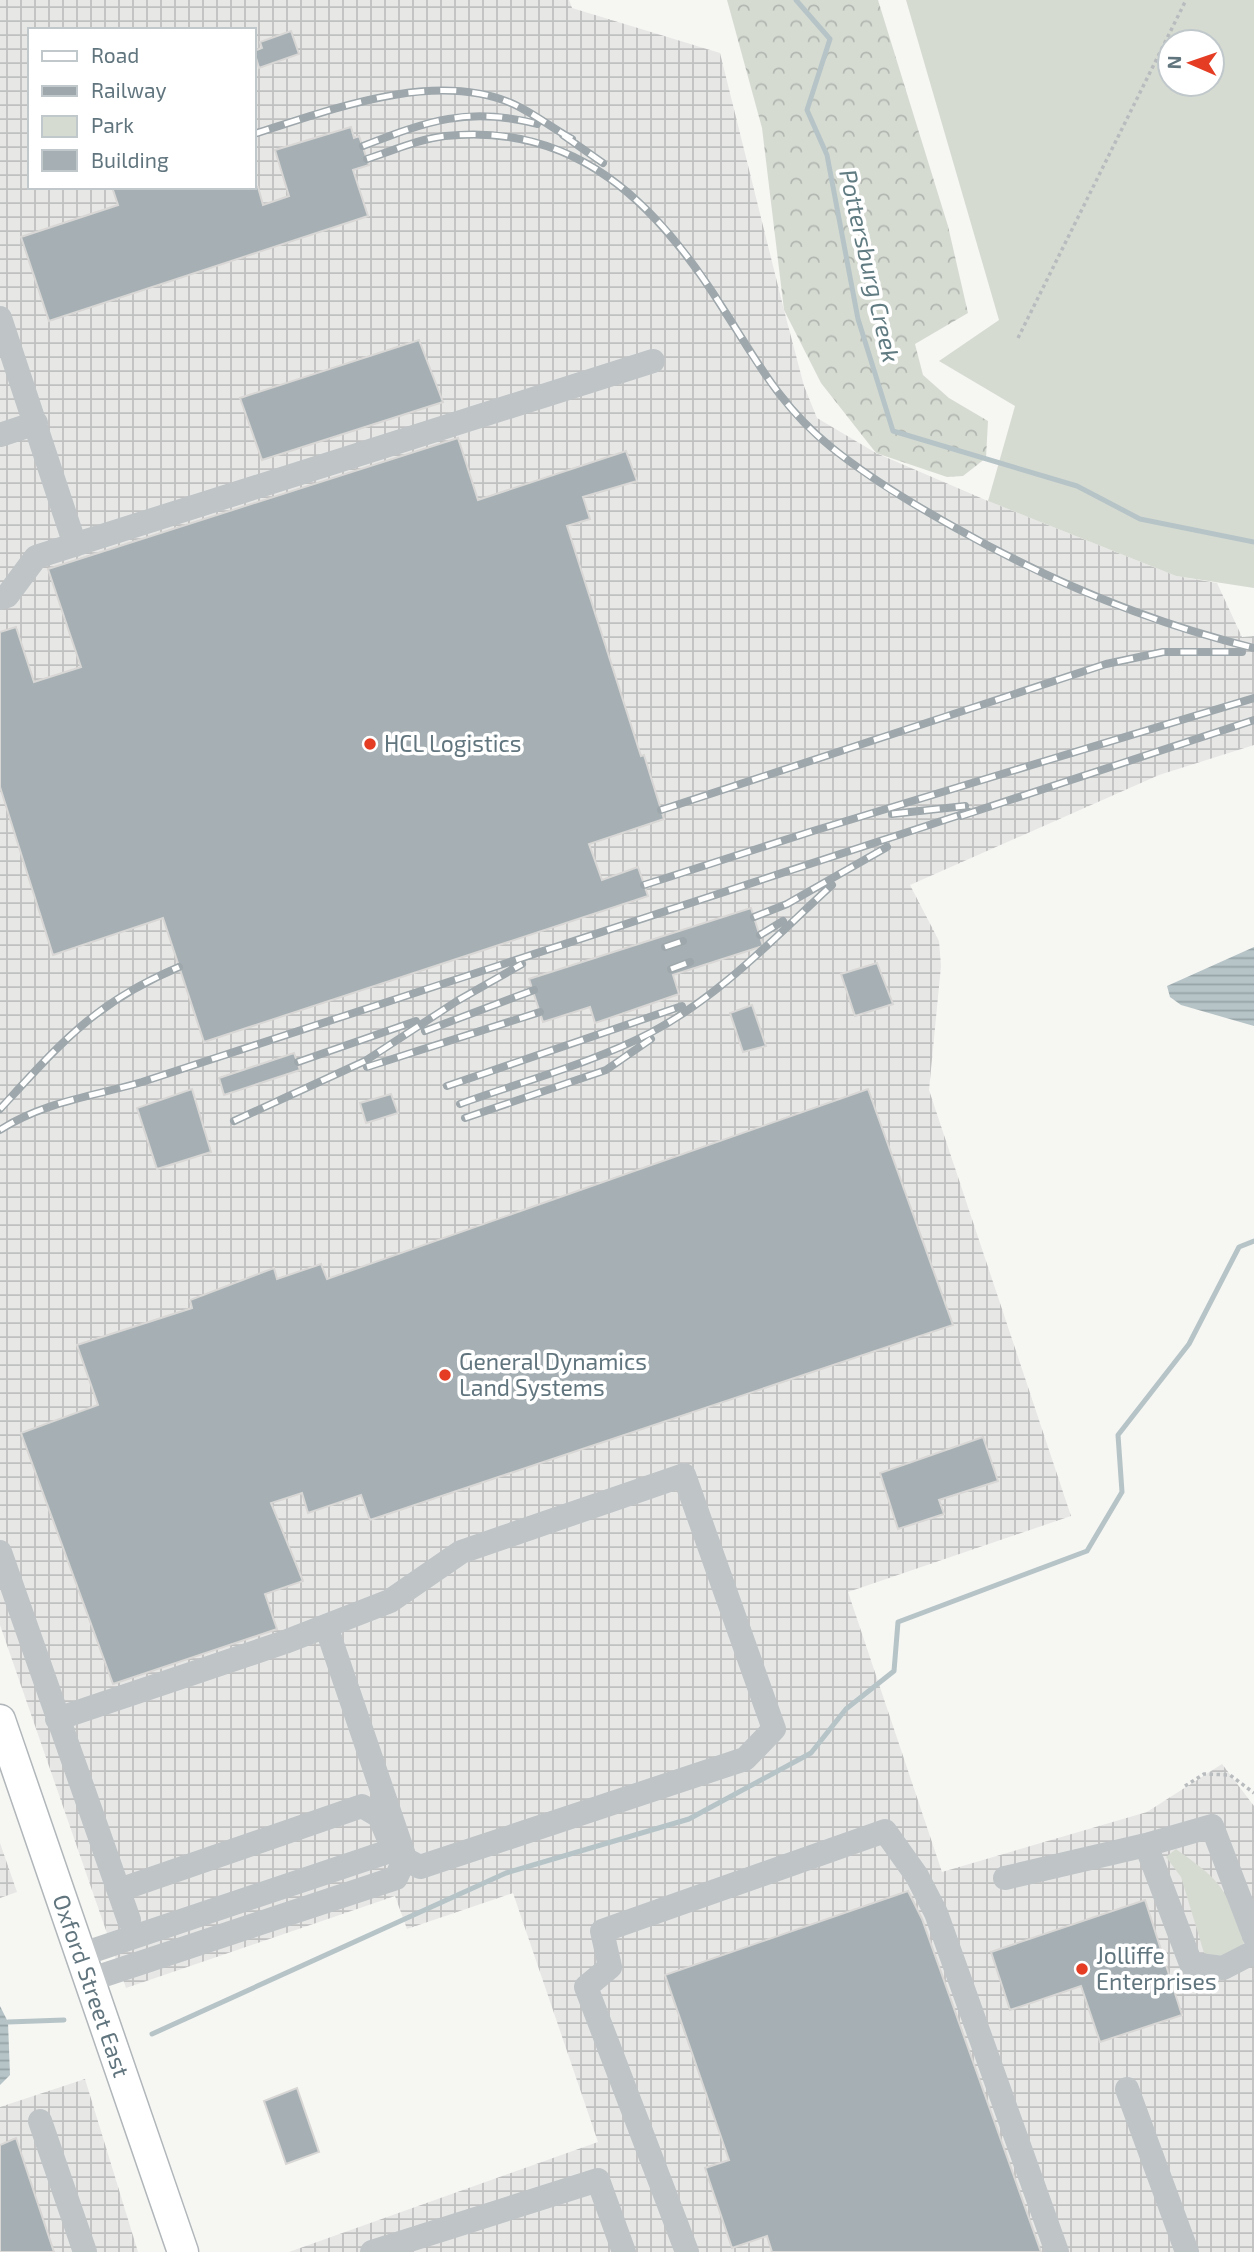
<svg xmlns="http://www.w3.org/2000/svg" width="1254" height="2252" font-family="'Exo 2',sans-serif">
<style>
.industrial{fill:url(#industrial-grid);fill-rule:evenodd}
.green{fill:#d6dbd2;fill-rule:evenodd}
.forest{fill:url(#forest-crowns)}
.water{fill:url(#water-rules)}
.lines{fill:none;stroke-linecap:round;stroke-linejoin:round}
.stream{stroke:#b6c4c7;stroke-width:5}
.building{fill:#a6b0b4;stroke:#d8d7d5;stroke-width:2}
.major-casing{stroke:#b0b6b9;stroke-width:33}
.path{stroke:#b9bcbe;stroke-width:3.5;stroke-dasharray:3.5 3.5;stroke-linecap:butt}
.minor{stroke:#bfc4c7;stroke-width:24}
.major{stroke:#fff;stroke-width:30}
.rail-casing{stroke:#9ea7ab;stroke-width:8}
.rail{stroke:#fff;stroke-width:5;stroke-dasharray:16;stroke-linecap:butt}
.poi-dot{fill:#e53c24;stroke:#fff;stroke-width:2.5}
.labels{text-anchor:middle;stroke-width:7;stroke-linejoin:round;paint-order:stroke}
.poi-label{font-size:23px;fill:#61757e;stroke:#fff;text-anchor:start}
.street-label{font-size:23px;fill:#61757e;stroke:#fff}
.water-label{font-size:24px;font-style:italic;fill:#607b81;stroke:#fff}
</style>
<defs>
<pattern id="industrial-grid" width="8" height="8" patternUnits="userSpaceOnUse" patternTransform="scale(1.75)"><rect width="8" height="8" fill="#e7e7e6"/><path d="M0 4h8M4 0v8" fill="none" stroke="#bfc0c0"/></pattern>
<pattern id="forest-crowns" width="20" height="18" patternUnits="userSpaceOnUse" patternTransform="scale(1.75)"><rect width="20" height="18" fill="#d6dbd2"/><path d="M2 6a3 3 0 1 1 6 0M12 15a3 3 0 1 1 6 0" fill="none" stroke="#b1b6b0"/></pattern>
<pattern id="water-rules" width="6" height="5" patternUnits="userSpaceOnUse" patternTransform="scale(1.75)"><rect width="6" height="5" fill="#b6c4c7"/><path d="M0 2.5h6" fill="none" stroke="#97a4a7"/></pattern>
</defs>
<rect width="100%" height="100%" fill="#f6f6f3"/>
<path class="industrial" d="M0,0h569l3,8 148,45 64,257 20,76 13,32 59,35 112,48 188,75 41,7 25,54 12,-1v109l-95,30 -249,110 29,56 2,25 -12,124 142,426 -223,76 94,280 205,-60 75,-48 32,42v446h-965l309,-110 -85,-249 -106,36 -12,-33 -269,92 -126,-363zM30,30h224v157h-224z
M0,1843l17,49 -17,6z
M85,2079l53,173h-138v-145z"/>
<path class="green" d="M906,0h348v588l-78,-12 -188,-75 27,-95 -76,-45 60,-41zM1170,42h42v42h-42z
M1176,1849c49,35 49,38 68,94 -12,11 -25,17 -40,10l-23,-76 -15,-20z"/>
<path class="forest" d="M727,0h151l70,226 20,87 -53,31 8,31 26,23 39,23 -2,37 -23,18 -16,1 -71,-24 -55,-70 -37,-73 -22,-182z"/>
<path class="water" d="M1254,947v79l-73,-21 -11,-8 -3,-11z
M0,2006l8,16 2,53 -10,10z"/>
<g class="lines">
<path class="stream" d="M796,0l34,39 -23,71 20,45 31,164 35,112 184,55 63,33 114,23
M8,2022l56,-2
M152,2034l354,-161 183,-54 122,-66 35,-44 48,-38 4,-49 189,-71 35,-59 -4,-57 71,-91 50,-97 15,-6"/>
</g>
<path class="building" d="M291,31l8,23 -40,14 -5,-17 8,-3 -2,-6z
M351,127l3,11 5,-2 10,29 -16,5 15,46 -319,105 -28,-84 97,-32 -6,-18h146l5,18 26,-9 -14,-46z
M419,340l24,62 -181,58 -22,-62z
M458,438l20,62 148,-49 11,30 -54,16 7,22 -23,7 74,230 3,-1 20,64 -75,25 13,36 36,-13 10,29 -444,146 -41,-124 -110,37 -53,-168v-155l16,-5 18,55 47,-15 -33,-98z
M751,908l12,38 -90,29 6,19 -84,29 -5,-16 -47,15 -14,-43z
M877,963l16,41 -38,12 -14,-42z
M752,1005l14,41 -23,6 -13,-39z
M294,1053l6,17 -76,25 -5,-17z
M192,1089l19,63 -54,17 -20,-61z
M868,1089l85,236 -583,195 -9,-25 -53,18 -6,-20 -31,10 32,78 -38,13 12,35 -164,55 -92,-251 77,-28 -21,-60 115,-37 -2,-8 84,-32 3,11 44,-15 6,15z
M391,1094l7,19 -32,10 -6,-20z
M983,1437l15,44 -59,19 5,14 -46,15 -18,-56z
M908,1891l14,28 119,333h-269l-5,-16 -35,12 -27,-80 24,-8 -64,-185z
M1145,1900l37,115 -82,27 -19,-56 -71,24 -19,-58z
M297,2088l22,64 -33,12 -22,-63z
M16,2138l38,114h-54v-107z"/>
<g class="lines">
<defs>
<path id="major" d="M0,1720l183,532"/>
</defs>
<use href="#major" class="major-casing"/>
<path class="path" d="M1018,338l168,-338
M1185,1786l19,-12 26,1 24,18"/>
<path class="minor" d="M0,318l75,227
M0,435l36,-12
M0,598l7,-2 29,-39 617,-196
M0,1552l129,368
M57,1719l228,-77 105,-41 71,-49 223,-77 90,254 -29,30 -325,108 -30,-16 -310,104
M1146,1845l45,119 32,4 31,-16
M1005,1878l141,-33 66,-19 42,110
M119,1890l243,-84 17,10 9,21
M89,1980l307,-102 9,-20 -79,-232
M1127,2089l60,163
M40,2121l45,131
M372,2252l226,-72 26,72
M687,2252l-101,-265 24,-20 -8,-36 283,-100 32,45 19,37 121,339"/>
<use href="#major" class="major"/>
<defs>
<path id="rail" d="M254,134c76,-24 179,-64 257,-31 21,9 41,25 61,36
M563,135l40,28
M363,146c65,-25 105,-40 174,-22
M367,159c25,-8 52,-20 78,-23 132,-14 212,68 277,171 35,54 58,99 109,140 38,31 80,56 123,80 95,54 193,95 300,121
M661,810l445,-146 57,-12h79
M892,814l73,-8
M961,816l293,-96
M644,885l169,-54 441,-133
M754,917l33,-13 100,-57
M760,935l23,-14
M665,947l18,-6
M671,969l19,-7
M425,1031l109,-41
M298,1062l118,-41
M367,1067l173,-55
M447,1086l235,-80
M460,1104c63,-23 130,-40 190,-71 69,-36 125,-96 182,-148
M0,1109c61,-66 94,-106 179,-142
M465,1118l141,-48 45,-31
M234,1121l131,-60 92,-60 65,-37
M0,1130c43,-28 94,-34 142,-48l827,-270"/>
</defs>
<use href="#rail" class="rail-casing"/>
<use href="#rail" class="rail"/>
</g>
<g class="poi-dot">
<circle cx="370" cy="744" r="7"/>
<circle cx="445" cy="1375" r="7"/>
<circle cx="1082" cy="1969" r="7"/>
</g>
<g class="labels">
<g class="poi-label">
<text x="384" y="752">HCL Logistics</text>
<text x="459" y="1370">General Dynamics<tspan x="459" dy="26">Land Systems</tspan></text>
<text x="1096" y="1964">Jolliffe<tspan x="1096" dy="26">Enterprises</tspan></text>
</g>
<g class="street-label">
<text transform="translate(91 1986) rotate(71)" y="8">Oxford Street East</text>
</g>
<g class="water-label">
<text transform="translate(869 266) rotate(77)" y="8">Pottersburg Creek</text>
</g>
</g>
<rect x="28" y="28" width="228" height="161" fill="#ffffff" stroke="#c0c8cb" stroke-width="2"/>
<rect x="42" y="51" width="35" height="10" fill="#ffffff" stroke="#c0c8cb" stroke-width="2"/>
<text x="91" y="63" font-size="21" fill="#61757e">Road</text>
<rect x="42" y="86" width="35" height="10" fill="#9ea7ab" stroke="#c0c8cb" stroke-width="2"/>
<text x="91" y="98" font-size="21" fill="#61757e">Railway</text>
<rect x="42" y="116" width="35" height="21" fill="#d6dbd2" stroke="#c0c8cb" stroke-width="2"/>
<text x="91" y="133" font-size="21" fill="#61757e">Park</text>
<rect x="42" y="150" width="35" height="21" fill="#a6b0b4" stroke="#c0c8cb" stroke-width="2"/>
<text x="91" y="168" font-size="21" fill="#61757e">Building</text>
<g transform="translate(1191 63) rotate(272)"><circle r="33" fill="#ffffff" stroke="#c0c8cb" stroke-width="2"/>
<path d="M0-5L12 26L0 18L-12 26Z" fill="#e53c24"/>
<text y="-10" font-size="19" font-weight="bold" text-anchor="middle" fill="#61757e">N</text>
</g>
</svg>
